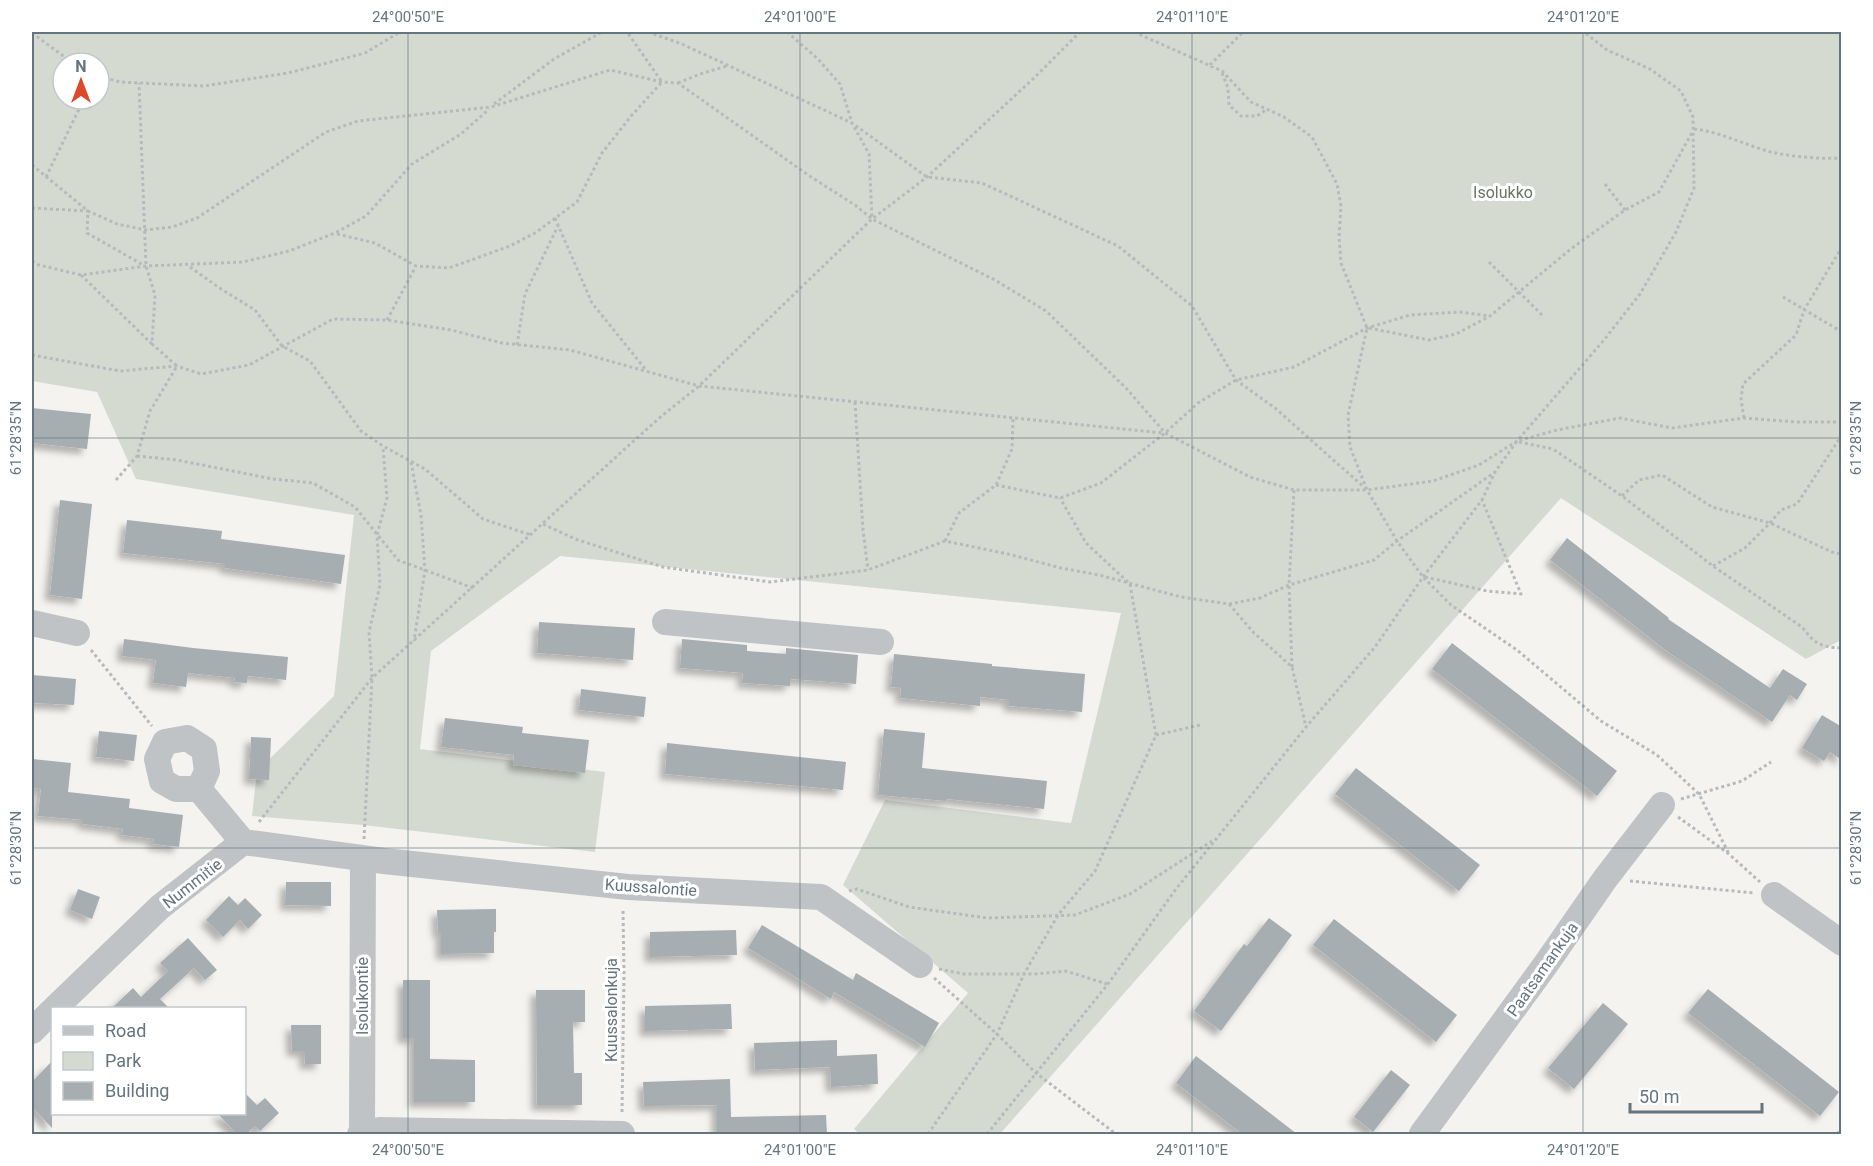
<svg xmlns="http://www.w3.org/2000/svg" width="1873" height="1166" font-family="Roboto,sans-serif">
<style>
.green{fill:#d5dad1;fill-rule:evenodd}
.building{fill:#a6aeb2;filter:url(#shadow)}
.lines{fill:none;stroke-linecap:round;stroke-linejoin:round}
.path{stroke:#b7babc;stroke-width:3;stroke-dasharray:3 3;stroke-linecap:butt}
.minor{stroke:#bfc3c6;stroke-width:26}
.ticks{fill:none;stroke:#64757f;stroke-width:1.5;stroke-opacity:0.45}
.labels{text-anchor:middle;stroke-width:6;stroke-linejoin:round;paint-order:stroke}
.park-label{font-size:16px;fill:#687762;stroke:#fff}
.street-label{font-size:16px;fill:#64757f;stroke:#fff}
.neatline{fill:none;stroke:#64757f;stroke-width:2}
.ticks-label{font-size:15px;text-anchor:middle;fill:#64757f}
</style>
<defs>
<filter id="shadow"><feDropShadow dx="-5.5" dy="5.5" stdDeviation="3" flood-color="#0004"/></filter>
</defs>
<rect width="100%" height="100%" fill="#f4f3f0"/>
<path class="green" d="M32,32h1809v608l-35,19 -245,-161 -561,636h-140l-6,-5 114,-136 -125,-108 42,-85 186,23 50,-210 -561,-57 -129,95 -11,98 185,23 -10,80 -232,-27 -111,-9 5,-45 77,-75 20,-181 -218,-36 -39,-87 -65,-11zM63,63h36v36h-36z"/>
<path class="building" d="M32,408l59,6 -4,35 -55,-6z
M60,500l32,4 -10,95 -32,-4z
M127,520l95,11 -1,8 124,16 -4,29 -116,-16v-4l-102,-11z
M1567,538l102,80 -1,1 102,69 13,-19 24,15 -10,16 -7,-5 -18,27 -104,-70 -118,-92z
M539,622l96,6 -2,32 -96,-7z
M124,639l69,9 95,9 -2,23 -38,-4 -1,7 -13,-1 1,-4 -47,-5 -2,14 -33,-4 3,-23 -34,-4z
M682,639l65,6v6l39,3v-6l72,7 -2,29 -65,-5 -1,7 -48,-3 1,-10 -63,-5z
M1452,643l165,128 -20,25 -165,-127z
M894,654l98,10v2l93,8 -3,38 -73,-6v-6l-29,-3v9l-80,-8 1,-10 -10,-1z
M33,675l43,4 -2,26 -42,-2z
M581,689l65,8 -2,20 -65,-7z
M1822,715l20,12v33l-12,-8 -6,9 -22,-13z
M445,718l78,9 -1,6 67,7 -4,33 -72,-8 1,-10 -73,-8z
M884,729l41,4 -3,35 125,13 -3,28 -97,-10 -1,2 -68,-6z
M99,731l38,4 -3,26 -38,-4z
M251,737l20,1 -2,42 -20,-1z
M667,743l179,19 -3,28 -178,-16z
M32,759l39,4 -3,29 62,7 -1,9 54,7 -4,32 -26,-3 1,-5 -32,-4 1,-6 -40,-5v-4l-45,-4 3,-27 -9,-1z
M1356,768l124,97 -21,26 -124,-97z
M286,882h45v24l-46,-1z
M78,889l22,8 -8,22 -22,-9z
M229,896l9,9 7,-7 17,17 -14,14 -8,-9 -17,17 -17,-17z
M496,909v23h-2v21l-53,1v-22h-3l-1,-22z
M1269,918l23,17 -71,96 -27,-20 50,-67 3,2z
M1334,919l123,96 -21,27 -123,-97z
M762,925l91,55 3,-7 83,50 -14,24 -91,-55 -3,7 -83,-51z
M736,930l1,25 -87,2v-25z
M188,938l29,32 -12,10 -11,-12 -34,31 9,9h-57l21,-20 8,9 27,-26 -8,-8z
M403,980h27v79l45,1v42h-61v-64h-11z
M1708,989l131,103 -19,24 -132,-103z
M536,990h49v32h-12l1,51h8v32h-45z
M1603,1003l25,21 -54,65 -26,-21z
M731,1004l1,25 -87,2v-25z
M291,1025h30v39h-16l-1,-13h-12z
M837,1040v16l40,-2 1,30 -47,3 -1,-20 -75,3 -1,-27z
M1196,1056l101,78h-55l-66,-51z
M52,1061v67l-20,-21v-25z
M1391,1070l19,15 -37,47 -19,-15z
M730,1079l1,38 95,-2 1,19h-110v-29l-73,1 -1,-24z
M244,1092l13,13 8,-7 14,15 -19,18 -5,-5 -9,8h-9l-20,-21h27z"/>
<g class="lines">
<path class="path" d="M648,32l34,12 170,79 75,54 55,6 136,63 74,60 44,74 39,28 91,81
M787,32l31,27 22,25 12,39 17,31 3,65
M1134,32l88,39 29,31 33,15 28,20 25,47 4,22 -2,31 2,26 26,65 -19,87 2,32 17,43 30,51 26,36 28,28 66,45 84,71 56,34 42,39 30,60
M32,33l41,30
M1210,65l33,-33
M1222,73l6,15 1,17 12,11h16l10,-7
M99,76l21,6 84,4 84,-13 77,-20 35,-21
M678,83l22,-9 27,-8
M494,104l60,-45 48,-27
M1694,129c27,3 51,16 77,23 22,5 48,7 71,6
M32,165l56,46 29,13 29,6 26,-3 25,-9 129,-86 32,-11 133,-14 119,-37 52,12 16,1 133,94 44,28 17,14 123,61 51,31 80,77 39,45 85,44 44,13h73l66,-9 46,-16 38,-24 87,-101 36,-46 36,-62 18,-44 -1,-71 -12,-26 -31,-22 -43,-19 -23,-18
M46,177l38,-78
M1605,184l20,26
M32,208l56,3 -1,22 58,33
M555,218l37,85 54,67
M337,234l38,9 41,23 33,2 61,-22 25,-13 42,-31 25,-49 30,-38 30,-33 -35,-50
M32,261l7,4 42,10 65,-9 97,-4 46,-11 46,-18 31,-17 46,-52 49,-30 28,-25
M1489,262l55,55
M190,267l31,22 34,21 27,36 28,15 51,70 22,15 42,23 58,50 48,16
M81,275l71,69
M1783,297l59,35
M387,320l29,-54
M1369,328l60,12 27,-6 34,-18 82,-68 53,-38 34,-18 34,-61
M517,345l8,-51 33,-68
M32,355l88,16 57,-5 24,8 48,-9 84,-46 54,1 64,10 51,13 68,7 129,36 464,47
M855,402l8,128 5,40
M1744,418l-3,-19 2,-15 53,-49 8,-25 38,-63
M1519,442l34,7 69,47 91,70 89,61c13,17 18,20 40,21
M137,456l40,4 96,19 40,4 42,24 43,53 75,28
M411,462l10,53 4,55 -11,71
M116,480l21,-24 13,-45 27,-45 -25,-22 3,-49 -9,-29 -7,-183
M996,485l64,13 41,-15 64,-50 33,-30 38,-23 58,-13 73,-39 43,-13 50,-3 30,4
M1622,496l17,-16 23,-5 50,32 58,16 64,30 8,1
M543,524l32,15 88,28 107,15 98,-12 77,-29 63,13 53,14 38,7 82,22 48,7 31,-6 29,-13 85,-25 23,-19 98,-69
M945,541l14,-28 37,-28 16,-36 1,-31
M1713,566l32,-18 25,-25 11,-13 16,-6 41,-63 4,-3
M1425,577l62,14 34,3 -39,-94
M1229,604l25,29 38,34 14,60
M91,650l61,76
M1292,667l-3,-82 5,-95
M1156,735l44,-10
M1681,799l61,-18 29,-19
M1678,817l51,37 31,28
M259,822l113,-144 286,-259 41,-33 173,-167 55,-42 107,-99 46,-46
M364,839l8,-161 -3,-46 11,-47 -3,-50 10,-37 -4,-51
M1630,881l124,12
M849,891l8,-2 52,18 78,11 88,-3 55,-21 82,-53
M939,969l25,5h72l30,-3 41,13
M934,978l63,56 39,39 80,61
M622,1112l2,-136 -1,-67
M928,1134l69,-100 27,-60 34,-59 37,-44 61,-136 -26,-151 -44,-41 -26,-45
M987,1134l121,-150 68,-95 130,-162 69,-80 48,-70 59,-77 13,-28 22,-31 40,-11 63,-12 52,10 72,-10 53,4h45
M1837,1134l5,-5"/>
<path class="minor" d="M665,622l216,20
M32,623l45,10
M199,789h-23l-14,-8 -5,-22 8,-17 22,-4 17,11 3,22 -8,18 44,53
M1774,895l68,48
M55,1008l105,-101 83,-65 141,19 244,26 193,10 99,68
M32,1031l20,-20
M360,1134l20,-4 242,4
M362,1134l1,-276
M1422,1134l124,-170 59,-85 57,-74"/>
</g>
<path class="ticks" d="M408,32v1102M800,32v1102M1192,32v1102M1583,32v1102M32,438h1810M32,848h1810"/>
<g class="labels">
<g class="park-label">
<text x="1503" y="198">Isolukko</text>
</g>
<g class="street-label">
<text transform="translate(192 883) rotate(-38)" y="6">Nummitie</text>
<text transform="translate(651 887) rotate(4)" y="6">Kuussalontie</text>
<text transform="translate(1542 969) rotate(-55)" y="6">Paatsamankuja</text>
<text transform="translate(362 996) rotate(-90)" y="6">Isolukontie</text>
<text transform="translate(611 1010) rotate(-90)" y="6">Kuussalonkuja</text>
</g>
</g>
<rect width="1873" height="1166" fill="none" stroke="#ffffff" stroke-width="66"/>
<rect x="51" y="1007" width="195" height="108" fill="#ffffff" stroke="#c1c8cc" stroke-width="1.5"/>
<rect x="63" y="1026" width="30" height="9" fill="#bfc3c6" stroke="#c1c8cc" stroke-width="1.5"/>
<text x="105" y="1037" font-size="18" fill="#64757f">Road</text>
<rect x="63" y="1052" width="30" height="18" fill="#d5dad1" stroke="#c1c8cc" stroke-width="1.5"/>
<text x="105" y="1067" font-size="18" fill="#64757f">Park</text>
<rect x="63" y="1082" width="30" height="18" fill="#a6aeb2" stroke="#c1c8cc" stroke-width="1.5"/>
<text x="105" y="1097" font-size="18" fill="#64757f">Building</text>
<g transform="translate(81 81)"><circle r="28" fill="#ffffff" stroke="#c1c8cc" stroke-width="1.5"/>
<path d="M0-4.5L10 22L0 15L-10 22Z" fill="#da4929"/>
<text y="-9" font-size="16" font-weight="bold" text-anchor="middle" fill="#64757f">N</text>
</g>
<path d="M1630 1103v9h132v-9" fill="none" stroke="#64757f" stroke-width="3"/>
<text x="1639" y="1103" font-size="18" fill="#64757f" stroke="#ffffff" stroke-width="4.5" paint-order="stroke">50 m</text>
<rect x="33" y="33" width="1807" height="1100" class="neatline"/>
<g class="ticks-label">
<text x="408" y="22">24°00'50"E</text>
<text x="800" y="22">24°01'00"E</text>
<text x="1192" y="22">24°01'10"E</text>
<text x="1583" y="22">24°01'20"E</text>
<text transform="translate(16 438) rotate(-90)" y="5">61°28'35"N</text>
<text transform="translate(1856 438) rotate(-90)" y="5">61°28'35"N</text>
<text transform="translate(16 848) rotate(-90)" y="5">61°28'30"N</text>
<text transform="translate(1856 848) rotate(-90)" y="5">61°28'30"N</text>
<text x="408" y="1155">24°00'50"E</text>
<text x="800" y="1155">24°01'00"E</text>
<text x="1192" y="1155">24°01'10"E</text>
<text x="1583" y="1155">24°01'20"E</text>
</g>
</svg>
